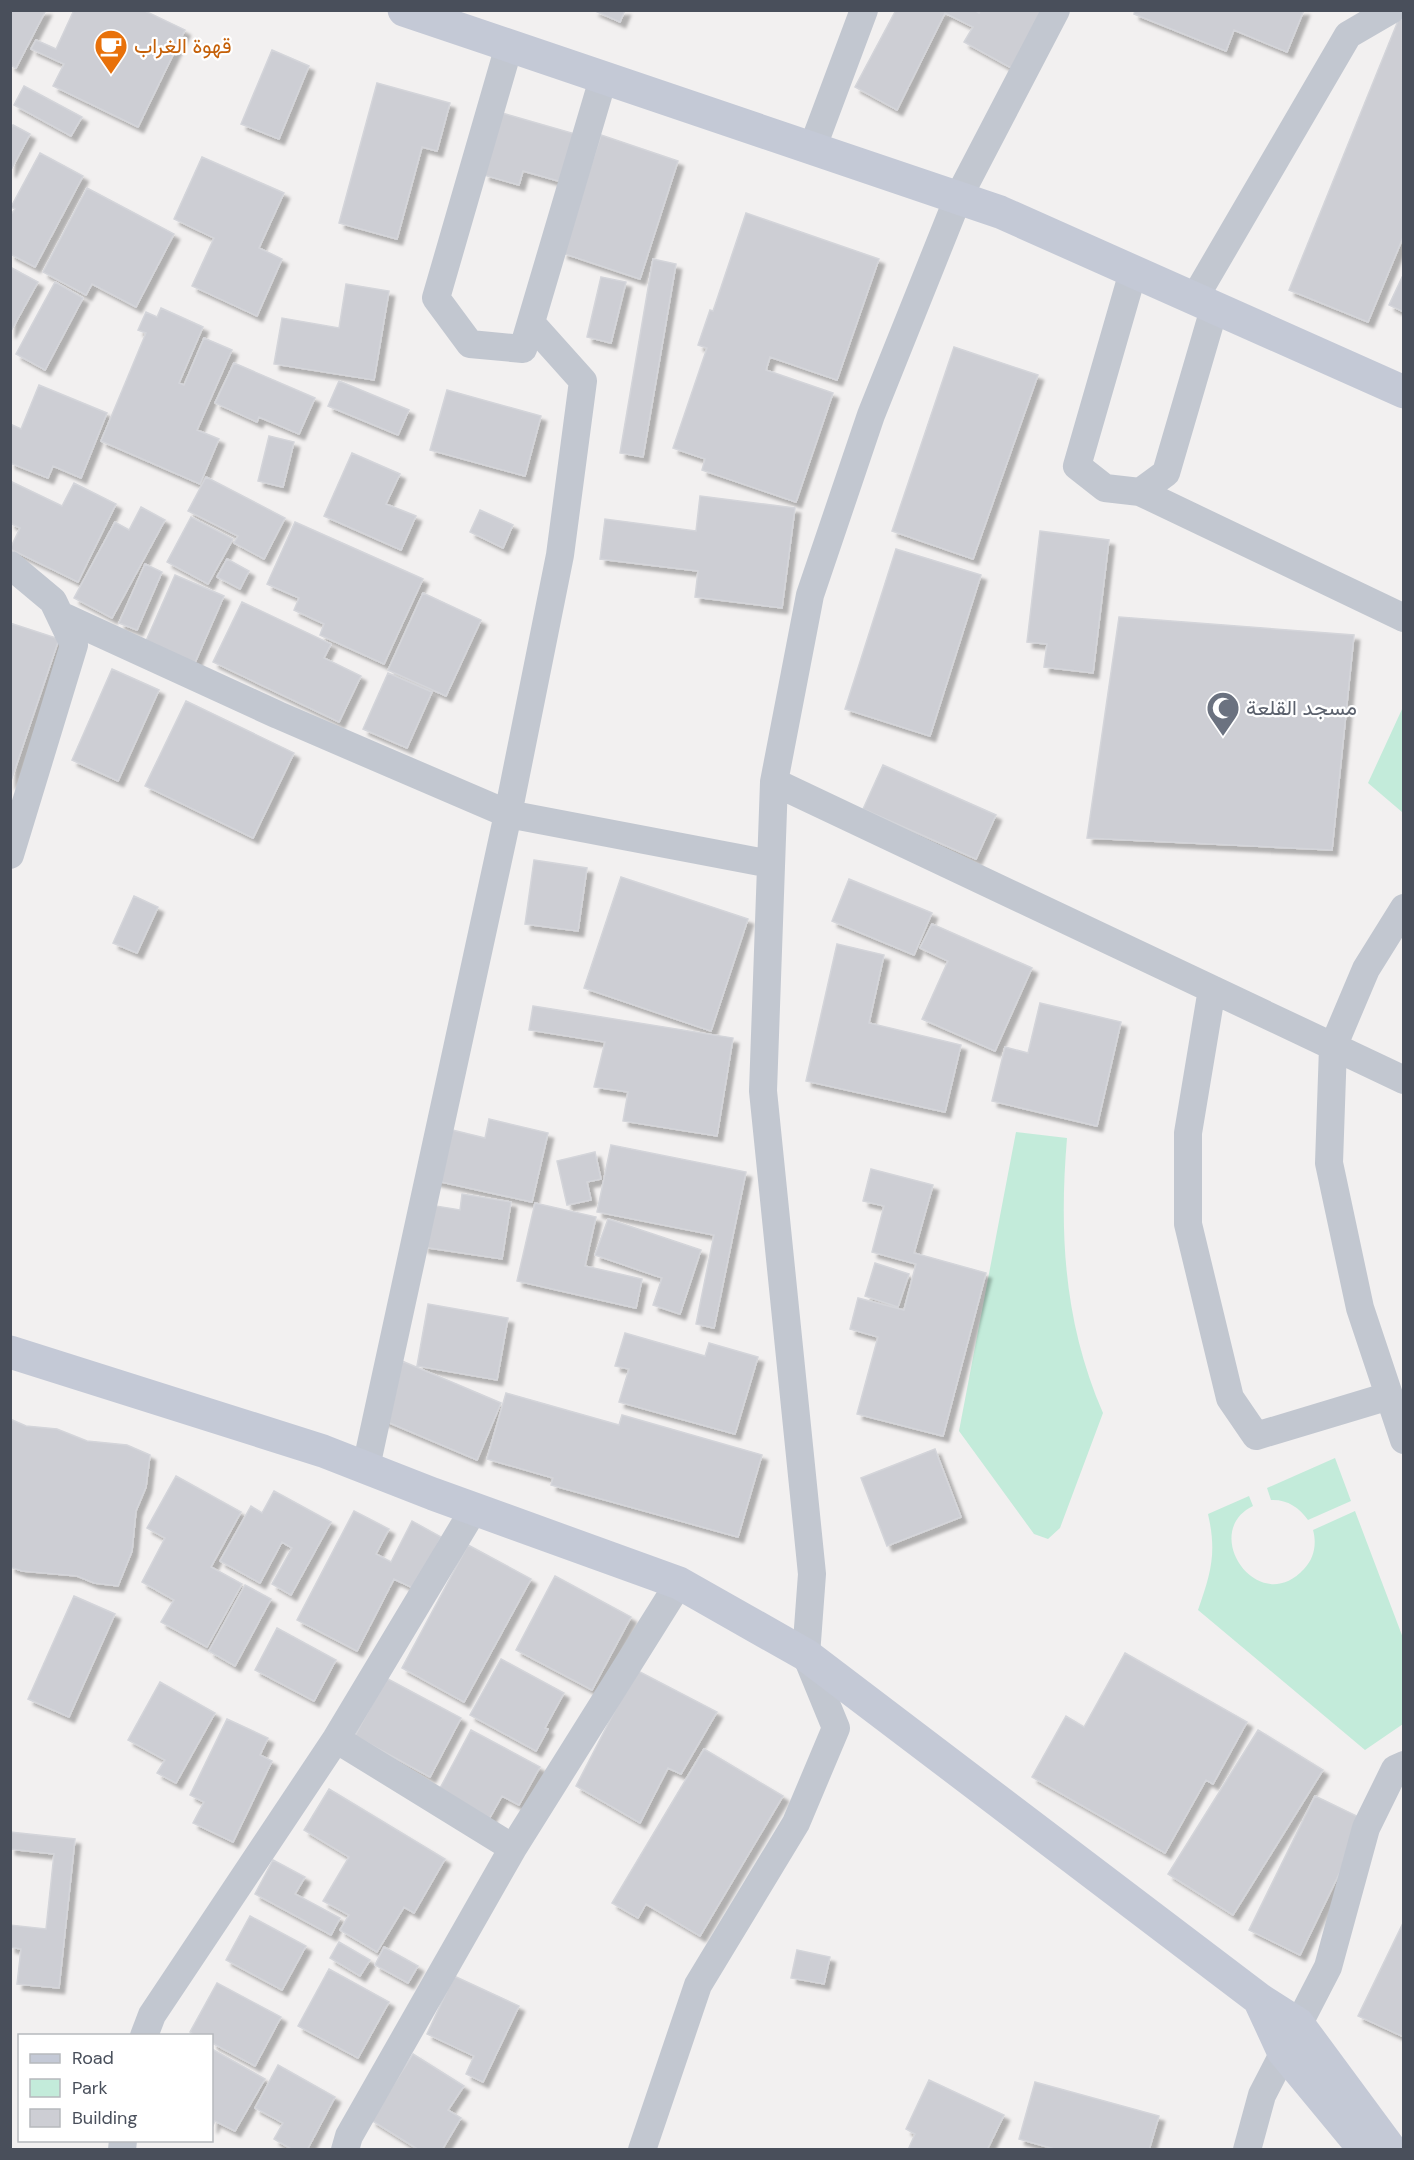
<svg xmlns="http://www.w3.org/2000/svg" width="1414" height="2160" font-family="'DM Sans',Vazirmatn,sans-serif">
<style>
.green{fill:#c3ebda}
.building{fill:#cdced4;stroke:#d4d5da;stroke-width:1.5;filter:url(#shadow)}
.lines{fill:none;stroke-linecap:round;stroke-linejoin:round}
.street{stroke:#c2c7d0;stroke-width:28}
.secondary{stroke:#c4c9d6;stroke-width:33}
.labels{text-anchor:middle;stroke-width:4.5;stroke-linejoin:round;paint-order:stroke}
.food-label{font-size:21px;fill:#c56008;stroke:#fff;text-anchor:start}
.worship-label{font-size:21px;fill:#5b616d;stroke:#fff;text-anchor:start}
</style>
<defs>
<filter id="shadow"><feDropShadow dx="5.5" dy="5.5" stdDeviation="1.5" flood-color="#0004"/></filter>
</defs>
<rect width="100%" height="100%" fill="#f2f0f0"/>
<path class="green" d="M1403,707l1,105h-2l-34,-29z
M1016,1132l51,6c-8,96 -3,185 36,275l-43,115 -12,11 -14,-5 -75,-103z
M1335,1458l16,43 -43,19c-9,-13 -22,-21 -37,-20l-4,-12z
M1249,1496l4,10c-54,26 5,113 51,63 10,-10 13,-25 9,-39l42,-19 48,127v86l-38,26 -167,-140c13,-37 19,-57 10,-96z"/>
<path class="building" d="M10,10h36l-30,58 -6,-3z
M74,10h69l42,20 -47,97 -85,-41 11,-22 -33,-15 5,-9 20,9z
M593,10h32l-5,12z
M896,10h78l5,3 2,-3h64l-32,59 -49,-27 9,-15 -28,-14 -48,97 -42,-23z
M1135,10h169l-17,42 -53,-22 -8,21 -92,-37z
M1402,11l2,224 -36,87 -79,-32z
M272,50l37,16 -30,73 -38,-15z
M377,83l73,20 -13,48 -15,-4 -25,92 -58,-16z
M24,86l58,31 -11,19 -57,-31z
M502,113l73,21 -13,48 -39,-11 -4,14 -35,-10z
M13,125l17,9 -20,38v-42z
M601,135l77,26 -38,118 -78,-26z
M40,153l43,23 -48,91 -25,-13v-38l5,-7 -4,-2z
M202,157l82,36 -25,55 23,11 -25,57 -65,-30 22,-48 -40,-19z
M87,188l87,46 -38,73 -44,-23 -6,11 -43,-23z
M746,213l133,46 -42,121 -67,-23 -4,13 67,23 -37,109 -94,-32 3,-11 -32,-11 34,-100 -9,-3 12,-35 3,1z
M653,259l23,5 -33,193 -23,-4z
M10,267l28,15 -28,51z
M1404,273v39l-15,-7z
M601,277l25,5 -15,61 -24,-6z
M55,282l28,16 -38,72 -29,-16z
M346,284l43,7 -15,89 -100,-16 8,-46 57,10z
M161,308l42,19 -24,56 5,2 20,-47 28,12 -35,80 22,9 -19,45 -99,-43 45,-108 -8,-3 8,-18 11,5z
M954,347l84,28 -65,184 -81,-28z
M234,363l81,35 -16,36 -40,-17 -2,5 -42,-19z
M339,381l70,29 -11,25 -70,-29z
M39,385l68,28 -26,65 -28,-12 -5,12 -38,-15v-39l11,5z
M447,390l94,26 -16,60 -95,-26z
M269,436l25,6 -11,45 -25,-6z
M352,453l48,21 -14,30 30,12 -15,34 -77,-34z
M206,477l79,41 -21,41 -30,-16 4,-7 -50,-25z
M10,481l52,25 12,-23 42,21 -38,78 -68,-33 10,-21 -10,-5z
M700,496l95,12 -13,100 -87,-11 3,-26 -98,-12 5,-40 91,12z
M141,507l24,13 -53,98 -38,-20 41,-76 14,8z
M480,510l33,15 -10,23 -33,-16z
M191,517l42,22 -25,45 -41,-22z
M295,522l128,57 -39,85 -64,-29 4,-11 -30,-14 5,-12 -32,-14z
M1040,531l69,9 -16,133 -49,-6 3,-23 -20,-2z
M896,549l85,26 -51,161 -85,-27z
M227,559l22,12 -9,18 -23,-12z
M145,564l17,8 -25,58 -18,-7z
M175,575l49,21 -30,69 -49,-22z
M423,593l58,27 -35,76 -58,-26z
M242,602l89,42 -7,14 37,18 -22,46 -126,-60z
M1119,617l235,18 -22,215 -245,-12z
M10,623l49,16 -49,145z
M112,669l47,21 -41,91 -46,-21z
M388,673l44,19 -25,56 -44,-19z
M186,701l108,52 -41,85 -108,-52z
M883,765l113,50 -20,44 -113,-50z
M534,860l53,8 -9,63 -53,-7z
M621,877l127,42 -37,112 -127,-43z
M849,879l83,34 -18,42 -82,-34z
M134,896l24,11 -21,46 -24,-10z
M932,924l100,44 -37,83 -73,-32 26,-58 -28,-13z
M837,944l47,11 -15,68 92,22 -16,67 -139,-31z
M1040,1003l81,19 -24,104 -105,-25 13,-54 23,6z
M533,1006l200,32 -16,98 -94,-15 5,-29 -34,-5 11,-45 -76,-12z
M489,1119l59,14 -16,69 -100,-22 12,-52 41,10z
M611,1145l135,27 -32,156 -18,-4 18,-89 -117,-23z
M595,1152l6,27 -14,3 4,18 -24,5 -10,-44z
M871,1169l62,16 -19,68 72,20 -43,163 -86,-22 21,-77 -28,-8 8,-31 46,12 12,-46 -44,-12 12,-46 -21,-5z
M462,1194l49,8 -9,57 -79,-12 7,-42 30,5z
M535,1203l61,14 -11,49 57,13 -6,29 -119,-27z
M608,1219l93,31 -21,64 -27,-9 9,-27 -67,-23z
M875,1263l34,11 -11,33 -33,-11z
M428,1304l80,14 -11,62 -80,-14z
M625,1333l80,23 4,-13 49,14 -23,77 -116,-32 10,-33 -14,-3z
M402,1361l99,42 -24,57 -99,-42z
M506,1393l113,32 3,-10 140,40 -24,82 -187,-52 2,-7 -66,-19z
M10,1419l16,7 31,3 30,12 40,4 23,10 -4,32 -10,24 -4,40 -14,35 -24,-3 -17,-7 -55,-5 -12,-4z
M935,1449l26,68 -74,29 -26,-68z
M176,1476l65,36 -30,55 31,17 -35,63 -46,-25 13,-22 -32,-18 23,-44 -18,-10z
M274,1491l57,31 -40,73 -19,-11 20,-36 -10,-6 -22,41 -40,-22 31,-55 11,7z
M354,1511l35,18 -13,25 15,8 21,-41 29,16 -26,52 -21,-10 -37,72 -60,-31z
M468,1545l63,34 -67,123 -62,-34z
M555,1576l76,41 -39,73 -76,-40z
M245,1585l26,14 -36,67 -26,-15z
M74,1596l41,18 -46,103 -41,-18z
M277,1628l59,32 -22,41 -59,-31z
M1125,1653l122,69 -34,62 -7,-4 -41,73 -133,-76 34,-61 18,11z
M501,1659l63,34 -19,35 3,1 -12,22 -66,-36z
M636,1670l81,42 -36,62 -13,-6 -28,55 -64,-37z
M386,1678l75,40 -31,59 -75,-41z
M160,1682l55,31 -39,70 -19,-10 8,-13 -37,-20z
M227,1719l41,19 -8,17 12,6 -39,81 -40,-19 11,-21 -14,-7z
M471,1730l69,37 -21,38 -17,-9 -13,23 -51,-27z
M1258,1730l65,40 -90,145 -65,-41z
M704,1749l79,47 -83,140 -54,-32 -8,14 -26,-15z
M329,1789l116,70 -31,54 -10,-6 -27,45 -37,-22 9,-15 -26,-14 26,-44 -45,-27z
M1315,1796l50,24 -65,135 -51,-25z
M10,1832l65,7 -16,149 -42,-4 4,-35 -11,-2v-22l36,4 8,-75 -44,-5z
M273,1860l32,17 -10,17 45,24 -9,17 -76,-41z
M250,1916l56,30 -24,44 -56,-30z
M1403,1923h1v114l-46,-21z
M339,1942l31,18 -10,16 -30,-18z
M384,1947l34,19 -10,17 -33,-18z
M797,1950l33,7 -6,27 -33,-6z
M329,1969l60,33 -31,56 -60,-32z
M454,1976l65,30 -36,76 -17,-8 8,-18 -47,-22z
M217,1983l64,34 -26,49 -43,-23v-7h-16l-6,-4z
M212,2049l53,30 -30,52 -20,-10 -3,7z
M413,2054l51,32 -16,24 13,8 -19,32h-23l-48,-30z
M278,2065l57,32 -28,53h-14l-19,-11 9,-16 -28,-15z
M929,2080l75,35 -17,35h-79l7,-16 -9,-5z
M1035,2082l124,34 -10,34h-91l-39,-11z"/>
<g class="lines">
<path class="street" d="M509,46l-73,252 34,46 53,5 80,-270
M812,149l52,-139
M1133,272l-56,194 28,22 35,4 26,-19 48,-164
M1194,299l154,-264 43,-25
M1140,492l264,126
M10,565l43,36 21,44 -64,210
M60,615l218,100 230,99 263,50
M774,782l630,298
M1404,908l-38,61 -33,78 -4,116 31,145 44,132
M1212,989l-24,144v91l42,174 26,38 133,-40
M366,1467l142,-653 52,-259 23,-174 -52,-58
M336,1739l177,109
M144,2036l8,-21 184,-276 138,-230
M122,2150l1,-10
M345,2150l4,-14 164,-288 166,-265
M642,2150l56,-165 98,-162 40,-95 -30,-73 6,-81 -49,-483 11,-309 36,-187 61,-180 87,-217 98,-188
M1247,2150l15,-55 66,-128 38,-139 29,-59 9,-4"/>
<path class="secondary" d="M404,10l596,202 404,180
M10,1352l313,99 110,43 246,89 127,72 453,344 39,25 93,126
M1259,1999l24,52 82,99"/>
</g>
<defs>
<symbol id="cafe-pin" viewBox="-11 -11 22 30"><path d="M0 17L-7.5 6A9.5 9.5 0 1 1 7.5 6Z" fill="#e8710a" stroke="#fff"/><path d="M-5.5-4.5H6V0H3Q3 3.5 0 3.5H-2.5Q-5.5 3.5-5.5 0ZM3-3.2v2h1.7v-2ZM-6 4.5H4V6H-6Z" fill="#fff"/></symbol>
<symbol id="mosque-pin" viewBox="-11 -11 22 30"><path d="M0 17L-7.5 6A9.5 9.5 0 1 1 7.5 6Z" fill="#6b7280" stroke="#fff"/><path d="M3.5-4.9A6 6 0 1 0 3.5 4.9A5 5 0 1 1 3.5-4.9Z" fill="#fff"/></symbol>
</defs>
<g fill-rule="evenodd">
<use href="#cafe-pin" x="92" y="27" width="38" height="52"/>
<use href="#mosque-pin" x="1204" y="689" width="38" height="52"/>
</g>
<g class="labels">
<g class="food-label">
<text x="134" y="53">قهوة الغراب</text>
</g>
<g class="worship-label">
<text x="1246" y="715">مسجد القلعة</text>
</g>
</g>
<rect width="1414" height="2160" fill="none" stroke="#494f5b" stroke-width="24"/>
<rect x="18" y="2034" width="195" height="108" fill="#ffffff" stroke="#b6b9bd" stroke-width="1.5"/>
<rect x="30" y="2054" width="30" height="9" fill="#c4c9d6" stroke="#b6b9bd" stroke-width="1.5"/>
<text x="72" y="2064" font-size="18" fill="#494f5b">Road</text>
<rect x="30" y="2079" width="30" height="18" fill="#c3ebda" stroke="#b6b9bd" stroke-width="1.5"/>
<text x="72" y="2094" font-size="18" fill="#494f5b">Park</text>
<rect x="30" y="2109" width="30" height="18" fill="#cdced4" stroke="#b6b9bd" stroke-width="1.5"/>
<text x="72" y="2124" font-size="18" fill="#494f5b">Building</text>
</svg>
